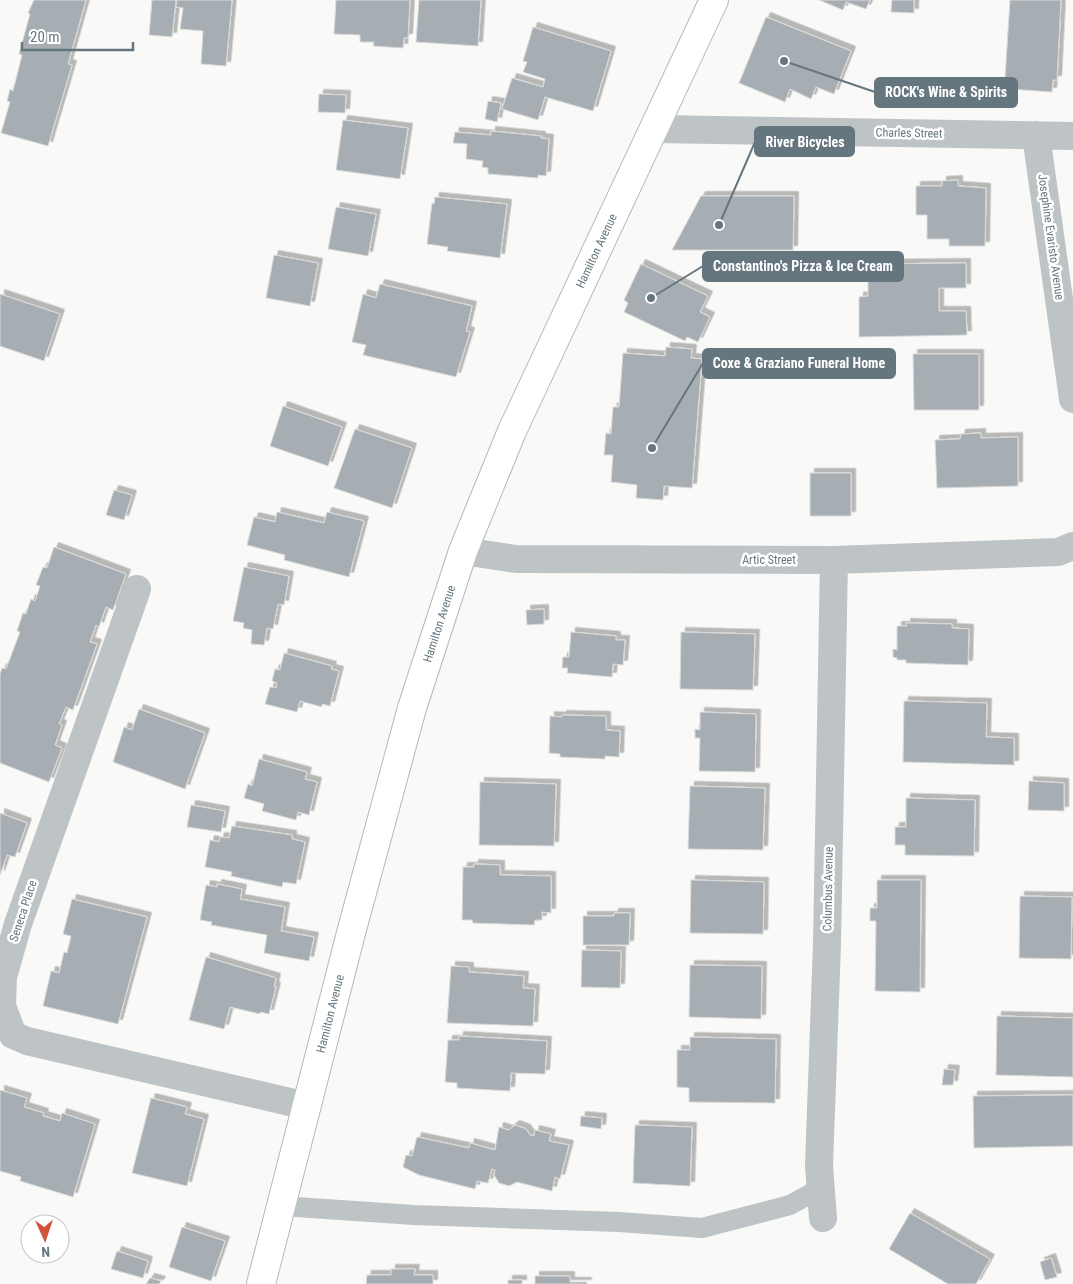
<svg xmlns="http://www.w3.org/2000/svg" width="1073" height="1284" font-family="'Roboto Condensed',sans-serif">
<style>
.building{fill:#a6aeb3;stroke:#dbdad9;filter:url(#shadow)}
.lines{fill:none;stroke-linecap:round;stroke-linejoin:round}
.secondary-casing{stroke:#b3b9bd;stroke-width:30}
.lane{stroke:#bec3c6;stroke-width:20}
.street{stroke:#bec3c6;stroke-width:28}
.secondary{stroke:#fff;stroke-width:28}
.labels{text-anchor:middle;stroke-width:5;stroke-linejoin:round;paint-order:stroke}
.street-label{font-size:12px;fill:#66767f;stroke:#fff}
.leader{fill:none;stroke:#66767f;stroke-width:2}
.callout-dot{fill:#66767f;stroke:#fff;stroke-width:2}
.callout{fill:#66767f;stroke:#66767f;stroke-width:2}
.callout-label{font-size:14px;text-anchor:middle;font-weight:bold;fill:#fff}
</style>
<defs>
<filter id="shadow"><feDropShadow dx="4.5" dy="-4.5" stdDeviation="0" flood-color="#0004"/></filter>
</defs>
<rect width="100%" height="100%" fill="#f9f9f7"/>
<path class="building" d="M34,0h52l-18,64 4,1 -24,81 -47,-13 9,-31 -3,-1 3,-12 3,2 9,-36 -3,-1 11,-40 -2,-1z
M152,0h24l-4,37 -23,-2z
M177,0h55l-6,66 -25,-2 2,-33 -23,-2 3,-21 -7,-1z
M336,0h74l-2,38h-4l-1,10 -30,-2 1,-4h-14v-7l-26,-1z
M419,0h62l-3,46 -62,-4z
M819,0h51l-4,9 -20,-7 -3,8z
M892,0h22v13l-23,-1z
M1010,0h51l-4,80h-4l-1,12 -43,-3 1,-11h-5z
M766,17l85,34 -17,43 -18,-7 -5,12 -21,-10 -5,13 -46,-19z
M533,27l78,24 -18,60 -48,-14 -7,23 -36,-11 10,-31 31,9 2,-8 -22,-7 4,-10 -4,-1z
M319,94l27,1 -1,18 -27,-1z
M488,101l13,2 -4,19 -12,-3z
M343,120l65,8 -8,51 -64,-9z
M491,131l50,5v2l8,1 -3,37 -8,-1v3l-50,-4v-6l-6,-1 1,-6 -17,-2 1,-15 -14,-1 2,-11 36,3z
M958,180v6l28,2 -1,58h-36v-7h-22v-24h-11v-29h26v-5z
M701,196h93l-1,54h-121z
M435,197l72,7 -7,54 -53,-7 1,-4 -21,-3 5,-41 2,1z
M336,207l40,7 -8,42 -40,-7z
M274,255l44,8 -8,43 -44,-8z
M966,263v25h-27v23h27l1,24 -108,2v-40l9,-1v-32z
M641,264l67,32 -8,16 10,5 -12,25 -11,-5 -2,4 -61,-29 4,-9 -4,-3z
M380,284l92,22 -6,25 4,1 -14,45 -93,-22 3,-10 -14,-3 11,-48 13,4z
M0,294l60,20 -16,47 -44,-15z
M666,347l26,2 -1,9 11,1 -10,129 -28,-2 -1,14 -27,-2 1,-13 -26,-3 2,-27h-9l2,-22 5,1 2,-27h6l4,-54 42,3z
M913,354h66v56h-65z
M283,406l59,21 -14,39 -58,-20z
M355,429l57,19 -20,60 -58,-20z
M981,433v5l37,-1v49l-81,2 -2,-48 25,-1 1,-5z
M810,473h41v43h-41z
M114,490l18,5 -8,25 -18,-5z
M277,512l47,11 3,-11 37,9 -15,56 -65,-17 1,-5 -38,-10 7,-28 21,5z
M54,547l72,27 -13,36 -7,-3 -7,20 -3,-2 -6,17 7,2 -24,66 -7,-3 -7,17 3,1 -7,20 7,3 -13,34 -49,-19v-89l2,-6 4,1 14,-37 -3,-1 6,-18 3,1 5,-15 4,2 5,-15 -4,-1 7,-18 4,1z
M244,567l45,9 -5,29 -6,-1 -5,25 -6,-1 -3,17 -13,-1 1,-14 -9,-2 1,-5 -11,-2z
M544,609v15l-17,1 -1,-15z
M906,623l46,1v4l17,1 -1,36 -62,-2v-3h-9v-2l-4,-1v-8l4,1v-24h10z
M571,632l45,4v4h9l-2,25 -10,-1 -1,13 -45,-4 1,-5h-6l1,-11h6z
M681,632l74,2 -2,56 -73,-1z
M284,653l48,13 -1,3 8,2 -9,35 -8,-2v3l-22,-6 -3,11 -32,-8 5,-17 6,1 1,-5 -5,-2 3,-12 5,1z
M904,701l83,2 -1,34 28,1v27l-111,-3z
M139,709l66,24 -20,56 -72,-27 11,-35 8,3z
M700,712l56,2 -1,58 -56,-1 1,-33h-5v-9l5,1z
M562,715l44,1v14l14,1 -1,26 -14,-1v3l-45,-2v-3l-11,-1 1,-37 12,1z
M259,759l48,13 -2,7 12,3 -8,33 -11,-3 -2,8 -34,-9 2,-7 -20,-6 4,-14 4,2z
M1029,781l35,2v28l-36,-1z
M480,782l76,2 -2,62 -75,-1z
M690,786l75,2 -2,62 -75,-1z
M906,798l69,2 -1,56 -69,-1v-10h-10v-18h11z
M191,805l34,6 -4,21 -34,-5z
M0,813l27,10 -12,34 -8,-2 -7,20z
M232,826l60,9v4l13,3 -9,42 -13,-2 -1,5 -51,-11 1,-4 -27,-5 5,-27 9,2 1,-5 9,1z
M474,864l26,1v10l51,1v37l-9,-1v8h-7l-1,5 -61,-2 -1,-3h-10l1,-53h11z
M691,880l73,2 -1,52 -73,-1z
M877,880h44l-1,112 -45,-1 1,-70h-6v-13h7z
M217,884l25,5 -2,10 45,8 -4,24 33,6 -5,24 -45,-8 3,-18 -56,-10 1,-3 -12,-2 6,-35 11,2z
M1020,896l52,1 -1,62 -52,-1z
M72,899l75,18 -29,107 -75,-18 8,-35 8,2 5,-21 3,1 4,-17 -8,-2z
M614,913h16l-1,32h-46v-29h31z
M582,950l39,1 -1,37 -39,-1z
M206,957l70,21 -2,9h2l-7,27 -9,-2v2l-30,-7 -6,22 -35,-9z
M690,965l72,1 -1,53 -72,-2z
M451,966l18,1v5l55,4 -1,12 12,1 -2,37 -86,-3z
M997,1016l76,2v59l-77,-2z
M459,1036l88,5 -2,33 -34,-1 -1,18 -53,-3v-5l-12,-1 3,-42h11z
M690,1037l86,2 -1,64 -86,-1v-14l-12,-1v-37h13z
M944,1069l11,1 -2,15h-11z
M0,1090l27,8 -3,9 20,6 -1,3 17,5 2,-8 33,11 -22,73 -53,-16 1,-4 -21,-6z
M1073,1095v51l-99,2 -1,-52z
M151,1098l36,9 -2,7 19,5 -17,67 -55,-13z
M581,1116l21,2 -1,11 -21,-3z
M515,1125l11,4 4,6 4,1 1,-6 16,4 -2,7 20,4 -9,34 -5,-2 -3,14 -35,-9 -8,4 -10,-3 -5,-8 1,-5 -3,-1 -4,14 -11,-2 -2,8 -56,-14 -16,-8 3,-12 6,1 5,-19 52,11 1,-5 25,7 4,-23 10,3z
M635,1125l57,2 -2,59 -57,-3z
M910,1213l80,46 -14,25h-28l-59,-35z
M182,1227l43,14 -14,40 -42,-14z
M117,1251l31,10 -5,17 -32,-9z
M1051,1258l6,19 -12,3 -5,-18z
M391,1269h24l-1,6h19v9h-67l1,-9h24z
M535,1276h35v6h17v2h-52z
M150,1278l11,3 -2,3h-13z
M508,1280h14v4h-14z"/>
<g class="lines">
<defs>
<g id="secondary">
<path id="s1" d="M261,1284l90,-351 61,-225 51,-157 49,-120 202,-431"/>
</g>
</defs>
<use href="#secondary" class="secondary-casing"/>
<path class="lane" d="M281,1206l133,9 205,7 83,6 88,-23 31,-17"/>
<path class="street" d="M654,129l419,7
M1036,135l37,264
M463,551l53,8 318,1 224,-8 15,-6
M137,589l-119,335 -15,53 -1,29 11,29 14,6 280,65
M823,1218l-4,-52 8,-223 7,-383"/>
<use href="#secondary" class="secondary"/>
</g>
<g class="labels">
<g class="street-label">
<text transform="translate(909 133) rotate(1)" y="4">Charles Street</text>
<text transform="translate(1051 237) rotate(82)" y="4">Josephine Evaristo Avenue</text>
<text dy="4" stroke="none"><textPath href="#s1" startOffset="1089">Hamilton Avenue</textPath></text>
<text x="769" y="564">Artic Street</text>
<text dy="4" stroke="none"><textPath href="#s1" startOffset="684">Hamilton Avenue</textPath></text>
<text transform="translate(828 889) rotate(-89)" y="4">Columbus Avenue</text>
<text transform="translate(23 911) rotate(-72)" y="4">Seneca Place</text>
<text dy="4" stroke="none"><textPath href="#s1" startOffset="279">Hamilton Avenue</textPath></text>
</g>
</g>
<path class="leader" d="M784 61L875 92M719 225L755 142M651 298L703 266M652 448L703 363"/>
<g class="callout-dot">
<circle cx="784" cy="61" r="5"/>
<circle cx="719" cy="225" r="5"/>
<circle cx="651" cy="298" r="5"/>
<circle cx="652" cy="448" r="5"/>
</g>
<g class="callout">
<rect x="875" y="78" width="142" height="29" rx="5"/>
<rect x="755" y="127" width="99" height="29" rx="5"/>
<rect x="703" y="252" width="200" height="29" rx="5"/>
<rect x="703" y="349" width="192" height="29" rx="5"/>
</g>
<g class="callout-label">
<text x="946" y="97">ROCK's Wine &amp; Spirits</text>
<text x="805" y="147">River Bicycles</text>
<text x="803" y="271">Constantino's Pizza &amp; Ice Cream</text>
<text x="799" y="368">Coxe &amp; Graziano Funeral Home</text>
</g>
<g transform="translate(45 1239) rotate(177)"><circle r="24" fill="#ffffff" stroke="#c2c8cc"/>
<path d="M0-4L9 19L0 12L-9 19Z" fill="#d3543d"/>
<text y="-8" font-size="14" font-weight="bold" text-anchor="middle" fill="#66767f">N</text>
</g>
<path d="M22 42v8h111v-8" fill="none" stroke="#66767f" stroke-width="2.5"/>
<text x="30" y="42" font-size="15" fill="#66767f" stroke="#ffffff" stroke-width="4" paint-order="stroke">20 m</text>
</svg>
